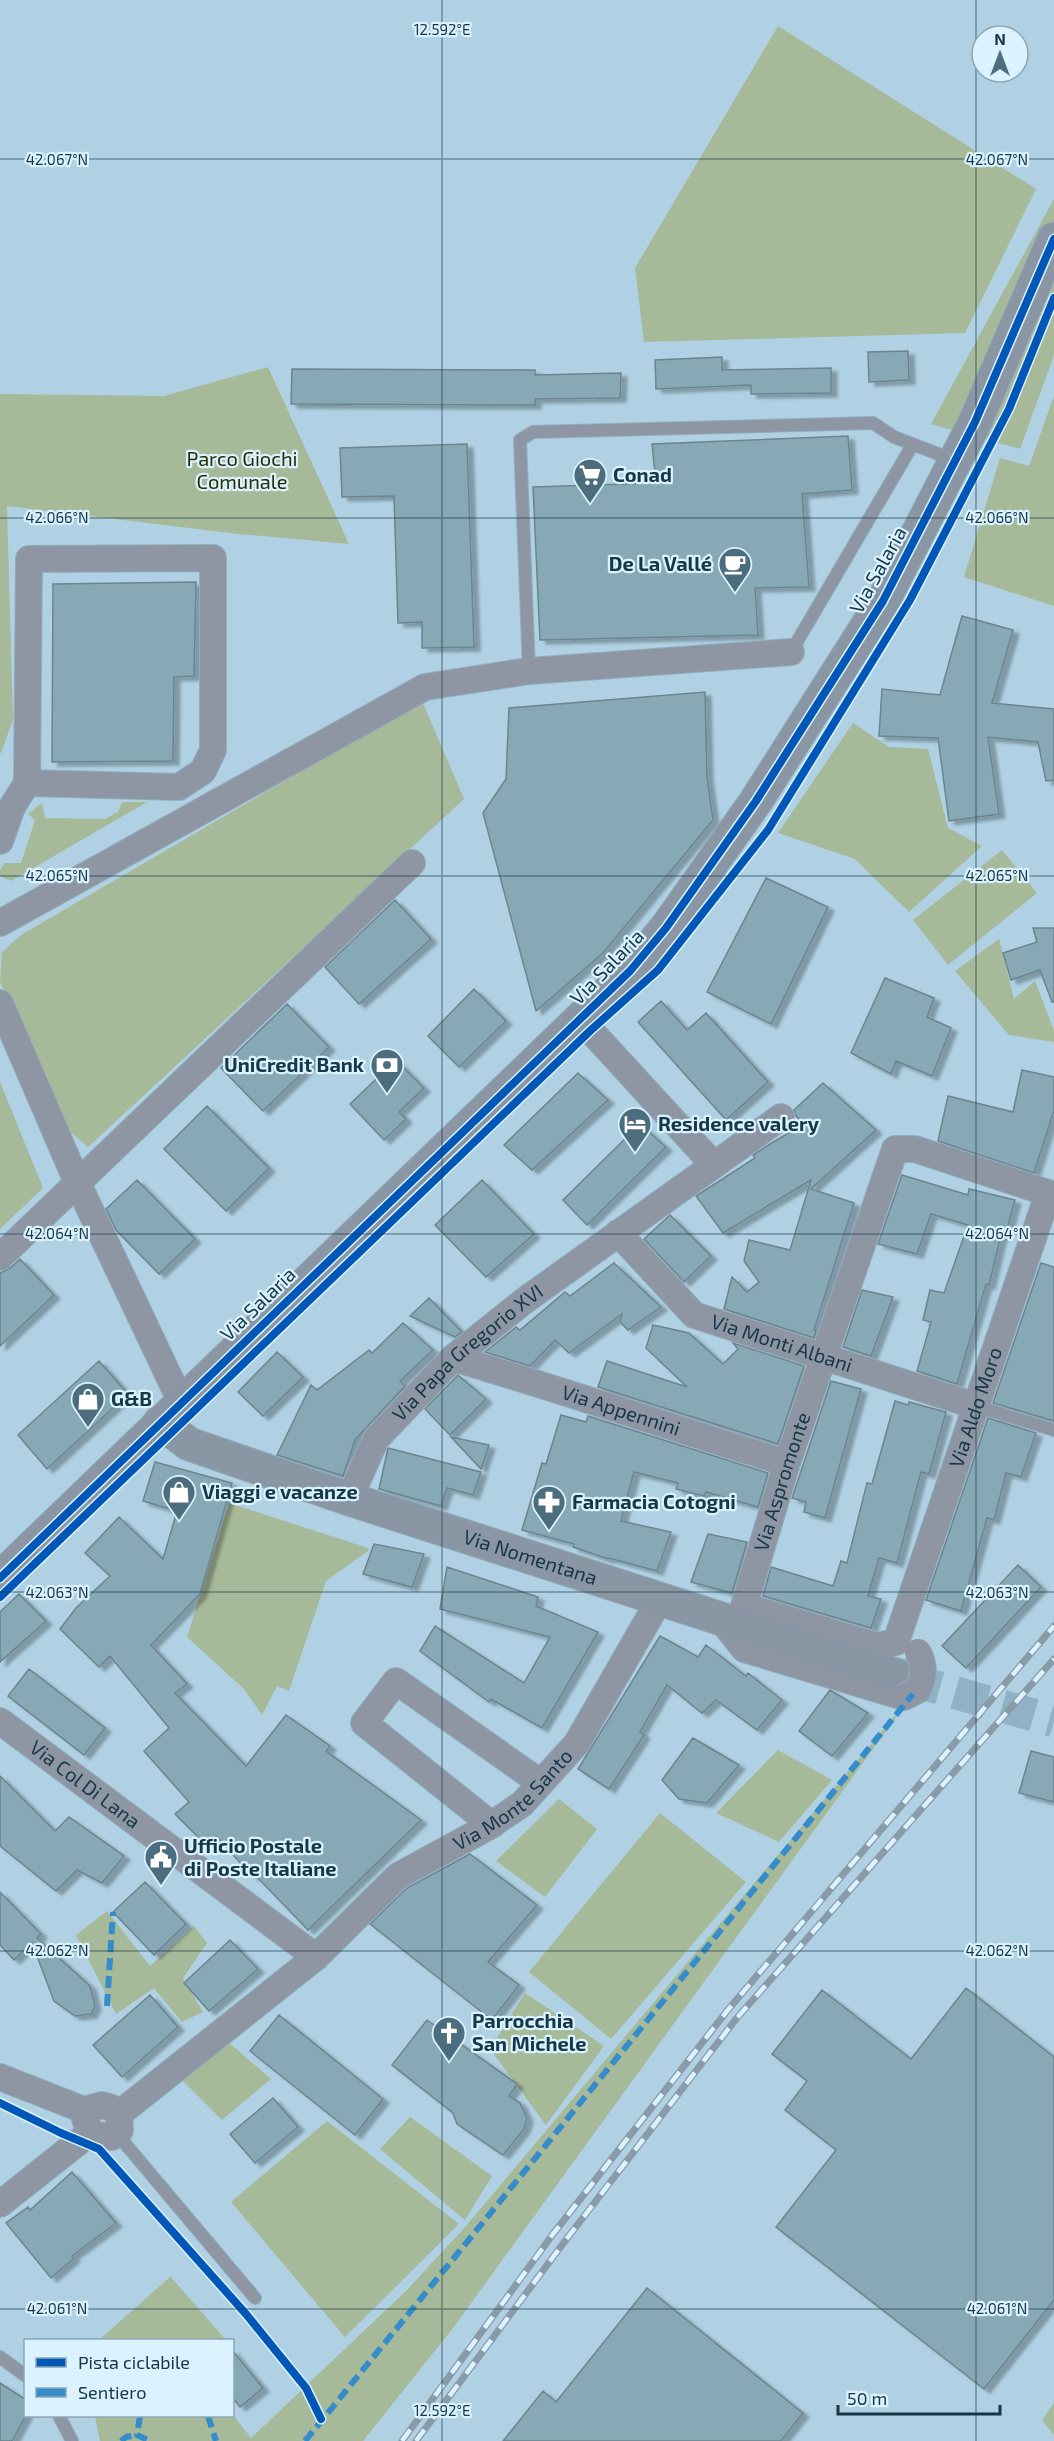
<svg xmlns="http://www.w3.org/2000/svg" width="1054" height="2441" font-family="'Exo 2',sans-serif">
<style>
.green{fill:#a6b998}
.building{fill:#87a9b5;stroke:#6b858f;stroke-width:1.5;filter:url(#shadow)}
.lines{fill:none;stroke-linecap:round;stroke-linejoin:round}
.secondary-tunnel{stroke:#90b2c4;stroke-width:33;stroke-dasharray:33 16;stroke-linecap:butt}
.service-casing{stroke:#91aebd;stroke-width:14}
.minor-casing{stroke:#91aebd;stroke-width:28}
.secondary-casing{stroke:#91aebd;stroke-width:35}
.service{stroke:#8f96a3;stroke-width:12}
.minor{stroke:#8f96a3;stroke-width:26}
.secondary{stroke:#8a96a4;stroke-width:33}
.rail-casing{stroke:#8a9ba8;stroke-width:7}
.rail{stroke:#dbf2ff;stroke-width:4.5;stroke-dasharray:14;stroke-linecap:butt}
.minor-bridge-casing{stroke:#91aebd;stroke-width:28;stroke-linecap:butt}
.minor-bridge{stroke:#8f96a3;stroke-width:26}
.quiet{stroke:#358cca;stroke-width:6;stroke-dasharray:12 6;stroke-linecap:butt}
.cycleway-casing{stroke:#dbf2ff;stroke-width:11}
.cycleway{stroke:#0057b8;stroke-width:8}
.ticks{fill:none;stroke:#163748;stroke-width:1.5;stroke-opacity:0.45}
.labels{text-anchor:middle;stroke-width:4.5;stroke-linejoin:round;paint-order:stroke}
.park-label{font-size:20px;fill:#2a2c03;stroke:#dbf2ff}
.poi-label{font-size:20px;font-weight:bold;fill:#163748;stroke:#dbf2ff;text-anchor:start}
.street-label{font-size:20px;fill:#163748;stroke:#dbf2ff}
.ticks-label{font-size:15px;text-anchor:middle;fill:#163748;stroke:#dbf2ff;stroke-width:4.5;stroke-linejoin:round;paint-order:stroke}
</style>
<defs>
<filter id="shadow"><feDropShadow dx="6" dy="4" stdDeviation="1.5" flood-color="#0004"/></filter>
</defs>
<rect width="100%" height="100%" fill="#afd1e3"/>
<path class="green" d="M778,26l258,163 -71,144 -321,9 -9,-74z
M1054,199v156l-34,94 -89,-25z
M268,367l81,177 -110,-10 -232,-28 6,214 -13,35v-361l164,2z
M1054,396v210l-90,-29 36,-119 29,8z
M422,701l42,98 -376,348 -23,-20 -18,-51 -47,-94 2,-30 19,-17z
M853,723l36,24 39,2 20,79 34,18 -73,66 -54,-53 -77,-26z
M122,802h25l-136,79 -11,-5v-6l5,-7h16l14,-43 -7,-6 14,-11 3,15 60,1 13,-7z
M1002,850l35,43 -89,72 -35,-45z
M999,939l15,60 21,-18 19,50v11l-45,-7 -54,-64z
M0,1082l43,106 -43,41z
M229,1503l139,45v3l-42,30 -37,110 -12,-5 -15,29 -18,-26 -57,-52z
M913,1694l-460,634 -90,113h-263l-5,-25 138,-1 18,23 156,-148 59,-64z
M778,1750l54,30 -53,62 -63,-29z
M559,1799l38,30 -52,68 -49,-36z
M660,1813l86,69 -135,157 -82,-67z
M107,1911l43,55 44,-40 13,17 -24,35 20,34 -21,10 -28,-34 -38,26 -40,-79z
M525,1993l79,53 -58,79 -56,-76z
M227,2041l44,38 -49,41 -41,-41z
M410,2117l82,59 -27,44 -85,-71z
M327,2121l132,103 -114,113 -114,-135z
M170,2276l56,64h-127l71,-63z
M1054,2403v32l-12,-15z"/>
<path class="building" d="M908,351l1,29 -40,2 -1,-30z
M722,357v13l109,-2v25l-80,1v-9l-95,4 -1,-29z
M292,369l243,1v5l86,-2 -1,25 -85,1v6l-244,-1z
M848,436l4,54 -50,4 7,93 -54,1 3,47 -218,5 -7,-153 123,-4 -4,-39z
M467,444l7,203 -52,1v-26l-24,1 -4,-127 -52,1 -2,-49z
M196,582l-2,94 -20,1 -1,84 -121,1 1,-178z
M962,616l51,14 -21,73 62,6v71l-8,1 -8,-39 -50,-5 11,77 -50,7 -11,-83 -59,-2 3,-47 58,6z
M705,692l2,85 6,43 -110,133 -67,58 -53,-198 23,-34 3,-71z
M766,878l62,29 -57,117 -64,-32z
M395,900l36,39 -72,65 -34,-37z
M1033,928h21v74h-2l-12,-32 -29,10 -8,-27 34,-11z
M885,978l49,20 -7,19 24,11 -19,48 -36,-15 -5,13 -40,-21z
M474,989l32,32 -47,46 -31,-31z
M661,1001l26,29 19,-17 62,69 -42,38 -88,-98z
M287,1004l42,43 -66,64 -42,-43z
M396,1060l28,28 -25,24 7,7 -22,21 -34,-36z
M1022,1070l32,7v33l-20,63 -96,-32 10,-45 65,16z
M578,1073l30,27 -76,70 -28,-25z
M823,1083l53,47 -65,59 43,14 -40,127h2l-2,8 -90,-29 8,-32 15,15 12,-10 -15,-21 5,-21 41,10 21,-70 -88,53 -27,-37 59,-38 -2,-3 17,-11 34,-20 -8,-8 -2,-6z
M207,1106l62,62 -43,43 -62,-62z
M640,1124l26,23 -79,78 -24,-25z
M902,1175l66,20 1,-6 46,11 -10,36 -4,-1 -12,50 -3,-1 -29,100 -40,-13 14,-49 -8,-2 7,-30 14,3 24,-68 -37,-11 -14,40 -39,-10z
M137,1180l58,59 -36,35 -43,-44 -10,-21z
M482,1180l52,54 -48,43 -51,-52z
M670,1215l41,41 -27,26 -40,-43z
M20,1259l34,36 -54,51v-73l10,-5z
M614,1263l47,44 -33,23 -8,-8 2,-8 -53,39 -14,-13 -25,26 -45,-14 31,-25 4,3 45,-38 5,4z
M1041,1263l13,4v154l-61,-18z
M862,1290l31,7 -22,59 -28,-9z
M429,1298l33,34 -7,5 -45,-21z
M403,1323l30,27 -33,31 5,5 -50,54 -12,36 -66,-21 34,-70 6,5 52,-40 3,3z
M653,1325l36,8 34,31 15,-15 -5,-6 71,23 -26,78 -180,-57 9,-26 80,26 -41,-39z
M277,1352l26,25 -40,39 -25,-24z
M99,1361l29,33 -81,75 -29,-34z
M458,1375l28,24 -36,36 -25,-26z
M831,1381l30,8 -36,129 -21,-6 2,-10 -14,-4z
M895,1401l13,4 1,-3 37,10 -17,62 -8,-2 -24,91 -18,-5 -11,38 13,3 -10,29 -108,-32 8,-29 62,19 8,-25 6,2 20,-80 5,1z
M561,1415l25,7 2,-6 180,57 -10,34 -52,-15 -2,4 -28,-7 2,-6 -44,-11 -13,49 50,11 -14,39 -48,-13 -1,1 -35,-12 1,-3 -52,-14 20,-67 4,1z
M988,1418l48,15 -15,44 -15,-4 -12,47 -7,-2 -26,93 -35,-11z
M451,1437l38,8 -8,24z
M388,1448l93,24 -8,23 -26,-7 -6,18 -62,-17z
M155,1462l77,21 -32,111 -49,51 36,39 -12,9 71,73 40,-51 44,31 -4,5 95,69 -113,110 -53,-55 -2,2 -37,-41 -10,9 -31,-31 14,-12 -45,-51 25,-23 -59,-72 -11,11 -39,-38 16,-21 34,-32 -25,-23 34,-36 44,42 14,-48 -34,-10z
M708,1534l39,8 -15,51 -41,-11z
M374,1544l50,10 -12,33 -49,-13z
M1018,1565l23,22 -75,81 -24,-22z
M447,1567l91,30 -2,9 62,26 -56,96 -51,-29 -2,3 -69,-51 15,-25 89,57 26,-46 -110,-28z
M19,1594l27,27 -46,41v-50z
M660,1636l38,21 8,-12 40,31 2,-3 34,27 -25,30 -41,-30 -14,13 -35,-28 -27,47 4,3 -35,54 -31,-20z
M29,1669l76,59 -21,27 -76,-59z
M830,1690l38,23 -36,43 -33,-25z
M693,1738l46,27 -32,38 -28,-4 -17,-19z
M1031,1751l23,6v45l-35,-9z
M0,1776l55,55 14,-14 55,39 -22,27 -25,-13 -21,21 -56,-45z
M470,1854l67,51 -49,57 31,23 -27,35 -122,-96 37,-36z
M145,1882l41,42 -32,31 -41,-43z
M0,1892l41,42 -4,4 53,48 5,20 -4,8 -16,2 -21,-15 -22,-58 -18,17 -14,-15z
M230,1940l28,29 -49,42 -25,-28z
M966,1988l88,69v243l-70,89 -208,-162 60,-77 -51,-40 22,-29 -35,-27 50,-64 89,69z
M150,1995l28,32 -56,50 -29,-32z
M279,2015l104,84 -28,36 -105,-84z
M427,2020l90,64 -8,12 11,7 7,15 -3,11 -21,26 -46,-31 -4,-11 -61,-48z
M273,2098l25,29 -43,36 -25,-29z
M72,2172l44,51 -44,33 2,2 -23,20 -45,-55 22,-16 2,3z
M647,2288l156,125 -22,28h-278l40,-50 13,11z
M232,2350l31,38 -23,19 -8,-10z
M0,2383l26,17v15l-14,26h-12z"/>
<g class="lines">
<path class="secondary-tunnel" d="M908,1679l146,42"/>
<defs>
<path id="service" d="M791,652l122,-208
M529,671l-9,-231 13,-8 340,-9 21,14 60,23
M976,1406l78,24
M117,2134l138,164
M0,2357l26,19
M59,2416l13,25"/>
<g id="minor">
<path d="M0,841l12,-34 15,-24 2,-224 184,-1v192l-10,21 -24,16 -152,-4"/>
<path d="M0,923l425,-236 104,-16 262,-19"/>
<path d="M0,1003l78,181 103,218"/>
<path d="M580,1019l134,146"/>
<path id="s1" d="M618,1233l76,82 282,91"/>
<path d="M0,1257l412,-394"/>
<path id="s2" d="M453,1358c112,33 222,71 334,105"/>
<path id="s3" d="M349,1499l27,-60 77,-81 71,-57 257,-184"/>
<path id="s4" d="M744,1606l43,-143 108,-314h20l139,46"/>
<path id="s5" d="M744,1606l133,40 19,-4 148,-436 10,-12"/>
<path d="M719,1617l25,32 160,48"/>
<path id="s6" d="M0,1721l316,236"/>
<path d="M492,1825l-128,-102 32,-42 145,102"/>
<path d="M0,2077l84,33"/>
<path d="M102,2105l10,3 7,6 1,16 -8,7 -17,-2c-8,-7 -11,-14 -11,-25z"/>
<path id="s7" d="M119,2114l197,-157 82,-81 90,-49 34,-23 55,-61 83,-144"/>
<path d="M0,2204l91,-72"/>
</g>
<g id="secondary">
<path id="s8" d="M160,1422l29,22 160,55 559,180"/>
<path d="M0,1578l630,-607 36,-43 90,-127 127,-200 92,-179 79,-183"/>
</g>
</defs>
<use href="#service" class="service-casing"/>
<use href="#minor" class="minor-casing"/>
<use href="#secondary" class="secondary-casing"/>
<use href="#service" class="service"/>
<use href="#minor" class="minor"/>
<use href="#secondary" class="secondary"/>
<defs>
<path id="rail" d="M402,2441l151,-207 174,-223 327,-385
M416,2441l149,-200 171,-222 318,-360"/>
</defs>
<use href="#rail" class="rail-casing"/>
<use href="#rail" class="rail"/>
<defs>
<path id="minor-bridge" d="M904,1697l14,-7c6,-15 7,-23 0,-38"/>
</defs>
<use href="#minor-bridge" class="minor-bridge-casing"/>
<use href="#minor-bridge" class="minor-bridge"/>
<path class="quiet" d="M107,2006l6,-94
M140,2416l-3,19 13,6
M208,2416l8,25
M121,2441l5,-4 11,-2
M305,2441l608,-747"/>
<defs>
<path id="cycleway" d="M0,1578l630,-607 36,-43 90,-127 127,-200 92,-179 79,-183
M0,1597l591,-567 67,-60 110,-140 142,-230 99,-191 45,-111
M0,2103l61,30 38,16 147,165 60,74 15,31"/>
</defs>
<use href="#cycleway" class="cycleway-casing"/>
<use href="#cycleway" class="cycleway"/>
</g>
<path class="ticks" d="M442,0v2441M976,0v2441M0,159h1054M0,518h1054M0,876h1054M0,1234h1054M0,1592h1054M0,1951h1054M0,2309h1054"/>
<defs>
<symbol id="supermarket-pin" viewBox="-11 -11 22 30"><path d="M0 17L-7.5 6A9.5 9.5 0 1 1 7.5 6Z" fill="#4c6d7e" stroke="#dbf2ff"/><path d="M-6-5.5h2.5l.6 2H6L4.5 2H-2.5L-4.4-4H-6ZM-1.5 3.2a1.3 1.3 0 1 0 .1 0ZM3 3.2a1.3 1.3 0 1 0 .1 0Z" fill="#fff"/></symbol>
<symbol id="cafe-pin" viewBox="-11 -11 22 30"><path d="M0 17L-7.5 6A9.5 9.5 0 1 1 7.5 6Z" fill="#4c6d7e" stroke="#dbf2ff"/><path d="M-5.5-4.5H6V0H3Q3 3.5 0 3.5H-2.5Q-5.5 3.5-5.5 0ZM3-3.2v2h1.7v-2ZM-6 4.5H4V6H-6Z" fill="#fff"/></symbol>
<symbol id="bank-pin" viewBox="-11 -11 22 30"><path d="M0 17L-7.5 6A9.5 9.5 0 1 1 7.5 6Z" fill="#4c6d7e" stroke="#dbf2ff"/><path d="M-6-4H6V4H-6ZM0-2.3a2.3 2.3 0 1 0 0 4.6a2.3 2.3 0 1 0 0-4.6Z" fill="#fff"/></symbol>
<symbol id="hotel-pin" viewBox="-11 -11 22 30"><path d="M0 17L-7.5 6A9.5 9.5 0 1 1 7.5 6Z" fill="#4c6d7e" stroke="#dbf2ff"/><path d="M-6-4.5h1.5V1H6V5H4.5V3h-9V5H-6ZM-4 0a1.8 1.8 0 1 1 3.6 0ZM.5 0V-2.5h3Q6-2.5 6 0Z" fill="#fff"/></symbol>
<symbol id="shop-pin" viewBox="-11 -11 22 30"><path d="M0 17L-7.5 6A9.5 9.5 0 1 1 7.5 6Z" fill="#4c6d7e" stroke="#dbf2ff"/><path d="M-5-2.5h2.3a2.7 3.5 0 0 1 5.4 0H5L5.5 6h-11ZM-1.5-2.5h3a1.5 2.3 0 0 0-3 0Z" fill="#fff"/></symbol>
<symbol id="pharmacy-pin" viewBox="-11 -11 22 30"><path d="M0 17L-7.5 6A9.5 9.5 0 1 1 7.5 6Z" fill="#4c6d7e" stroke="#dbf2ff"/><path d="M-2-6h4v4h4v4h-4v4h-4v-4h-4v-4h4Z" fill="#fff"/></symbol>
<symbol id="civic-pin" viewBox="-11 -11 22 30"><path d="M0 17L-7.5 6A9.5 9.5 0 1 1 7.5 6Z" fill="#4c6d7e" stroke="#dbf2ff"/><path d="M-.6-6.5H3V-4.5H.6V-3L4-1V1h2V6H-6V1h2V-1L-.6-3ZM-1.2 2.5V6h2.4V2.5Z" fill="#fff"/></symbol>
<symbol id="church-pin" viewBox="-11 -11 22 30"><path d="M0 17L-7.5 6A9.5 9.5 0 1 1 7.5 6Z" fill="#4c6d7e" stroke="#dbf2ff"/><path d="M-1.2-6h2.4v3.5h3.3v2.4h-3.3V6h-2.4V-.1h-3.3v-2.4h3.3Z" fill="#fff"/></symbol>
</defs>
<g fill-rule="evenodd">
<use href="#supermarket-pin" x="571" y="456" width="38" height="52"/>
<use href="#cafe-pin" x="716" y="545" width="38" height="52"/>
<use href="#bank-pin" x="368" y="1046" width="38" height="52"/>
<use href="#hotel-pin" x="616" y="1105" width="38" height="52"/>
<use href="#shop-pin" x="69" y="1380" width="38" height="52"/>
<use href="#shop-pin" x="160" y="1473" width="38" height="52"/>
<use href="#pharmacy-pin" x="530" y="1483" width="38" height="52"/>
<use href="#civic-pin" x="142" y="1838" width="38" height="52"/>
<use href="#church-pin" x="430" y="2014" width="38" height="52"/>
</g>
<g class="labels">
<g class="park-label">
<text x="242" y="466">Parco Giochi<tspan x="242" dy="23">Comunale</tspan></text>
</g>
<g class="poi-label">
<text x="613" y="482">Conad</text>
<text x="712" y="571" text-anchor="end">De La Vallé</text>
<text x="364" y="1072" text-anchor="end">UniCredit Bank</text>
<text x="658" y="1131">Residence valery</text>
<text x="111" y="1406">G&amp;B</text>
<text x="202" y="1499">Viaggi e vacanze</text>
<text x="572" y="1509">Farmacia Cotogni</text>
<text x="184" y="1853">Ufficio Postale<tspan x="184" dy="23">di Poste Italiane</tspan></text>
<text x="472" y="2028">Parrocchia<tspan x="472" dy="23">San Michele</tspan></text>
</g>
<g class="street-label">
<text transform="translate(878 570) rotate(-61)" y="7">Via Salaria</text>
<text transform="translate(607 967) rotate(-46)" y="7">Via Salaria</text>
<text transform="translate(258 1304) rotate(-44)" y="7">Via Salaria</text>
<text dy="7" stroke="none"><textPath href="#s1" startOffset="204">Via Monti Albani</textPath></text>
<text dy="7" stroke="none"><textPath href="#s3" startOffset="192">Via Papa Gregorio XVI</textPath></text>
<text dy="7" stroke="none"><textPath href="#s5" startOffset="406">Via Aldo Moro</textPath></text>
<text dy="7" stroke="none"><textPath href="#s2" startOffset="176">Via Appennini</textPath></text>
<text dy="7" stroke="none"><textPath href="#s4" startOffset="130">Via Aspromonte</textPath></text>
<text dy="7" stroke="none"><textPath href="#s8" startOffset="396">Via Nomentana</textPath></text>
<text dy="7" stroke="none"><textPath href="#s6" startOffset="106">Via Col Di Lana</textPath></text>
<text dy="7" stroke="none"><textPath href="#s7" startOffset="506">Via Monte Santo</textPath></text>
</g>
</g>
<g class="ticks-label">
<text x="442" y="35">12.592°E</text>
<text x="57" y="165">42.067°N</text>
<text x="997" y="165">42.067°N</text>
<text x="57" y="523">42.066°N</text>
<text x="997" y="523">42.066°N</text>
<text x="57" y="881">42.065°N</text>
<text x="997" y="881">42.065°N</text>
<text x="57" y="1239">42.064°N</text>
<text x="997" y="1239">42.064°N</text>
<text x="57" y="1598">42.063°N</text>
<text x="997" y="1598">42.063°N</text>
<text x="57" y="1956">42.062°N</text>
<text x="997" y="1956">42.062°N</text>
<text x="57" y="2314">42.061°N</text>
<text x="997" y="2314">42.061°N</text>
<text x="442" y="2416">12.592°E</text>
</g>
<rect x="24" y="2339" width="210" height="78" fill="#dbf2ff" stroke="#8ca7b6" stroke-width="1.5"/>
<rect x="36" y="2358" width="30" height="9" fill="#0057b8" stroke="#8ca7b6" stroke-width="1.5"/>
<text x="78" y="2369" font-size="18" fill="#163748">Pista ciclabile</text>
<rect x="36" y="2388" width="30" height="9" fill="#358cca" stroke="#8ca7b6" stroke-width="1.5"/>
<text x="78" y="2399" font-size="18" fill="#163748">Sentiero</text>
<g transform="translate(1000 54)"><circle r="28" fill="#dbf2ff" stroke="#8ca7b6" stroke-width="1.5"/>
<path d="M0-4.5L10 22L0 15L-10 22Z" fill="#4c6d7e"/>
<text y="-9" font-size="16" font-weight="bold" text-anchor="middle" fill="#163748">N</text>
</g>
<path d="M838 2405v9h162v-9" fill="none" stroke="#163748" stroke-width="3"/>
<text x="847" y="2405" font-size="18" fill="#163748" stroke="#dbf2ff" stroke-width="4.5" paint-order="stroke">50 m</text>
</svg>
